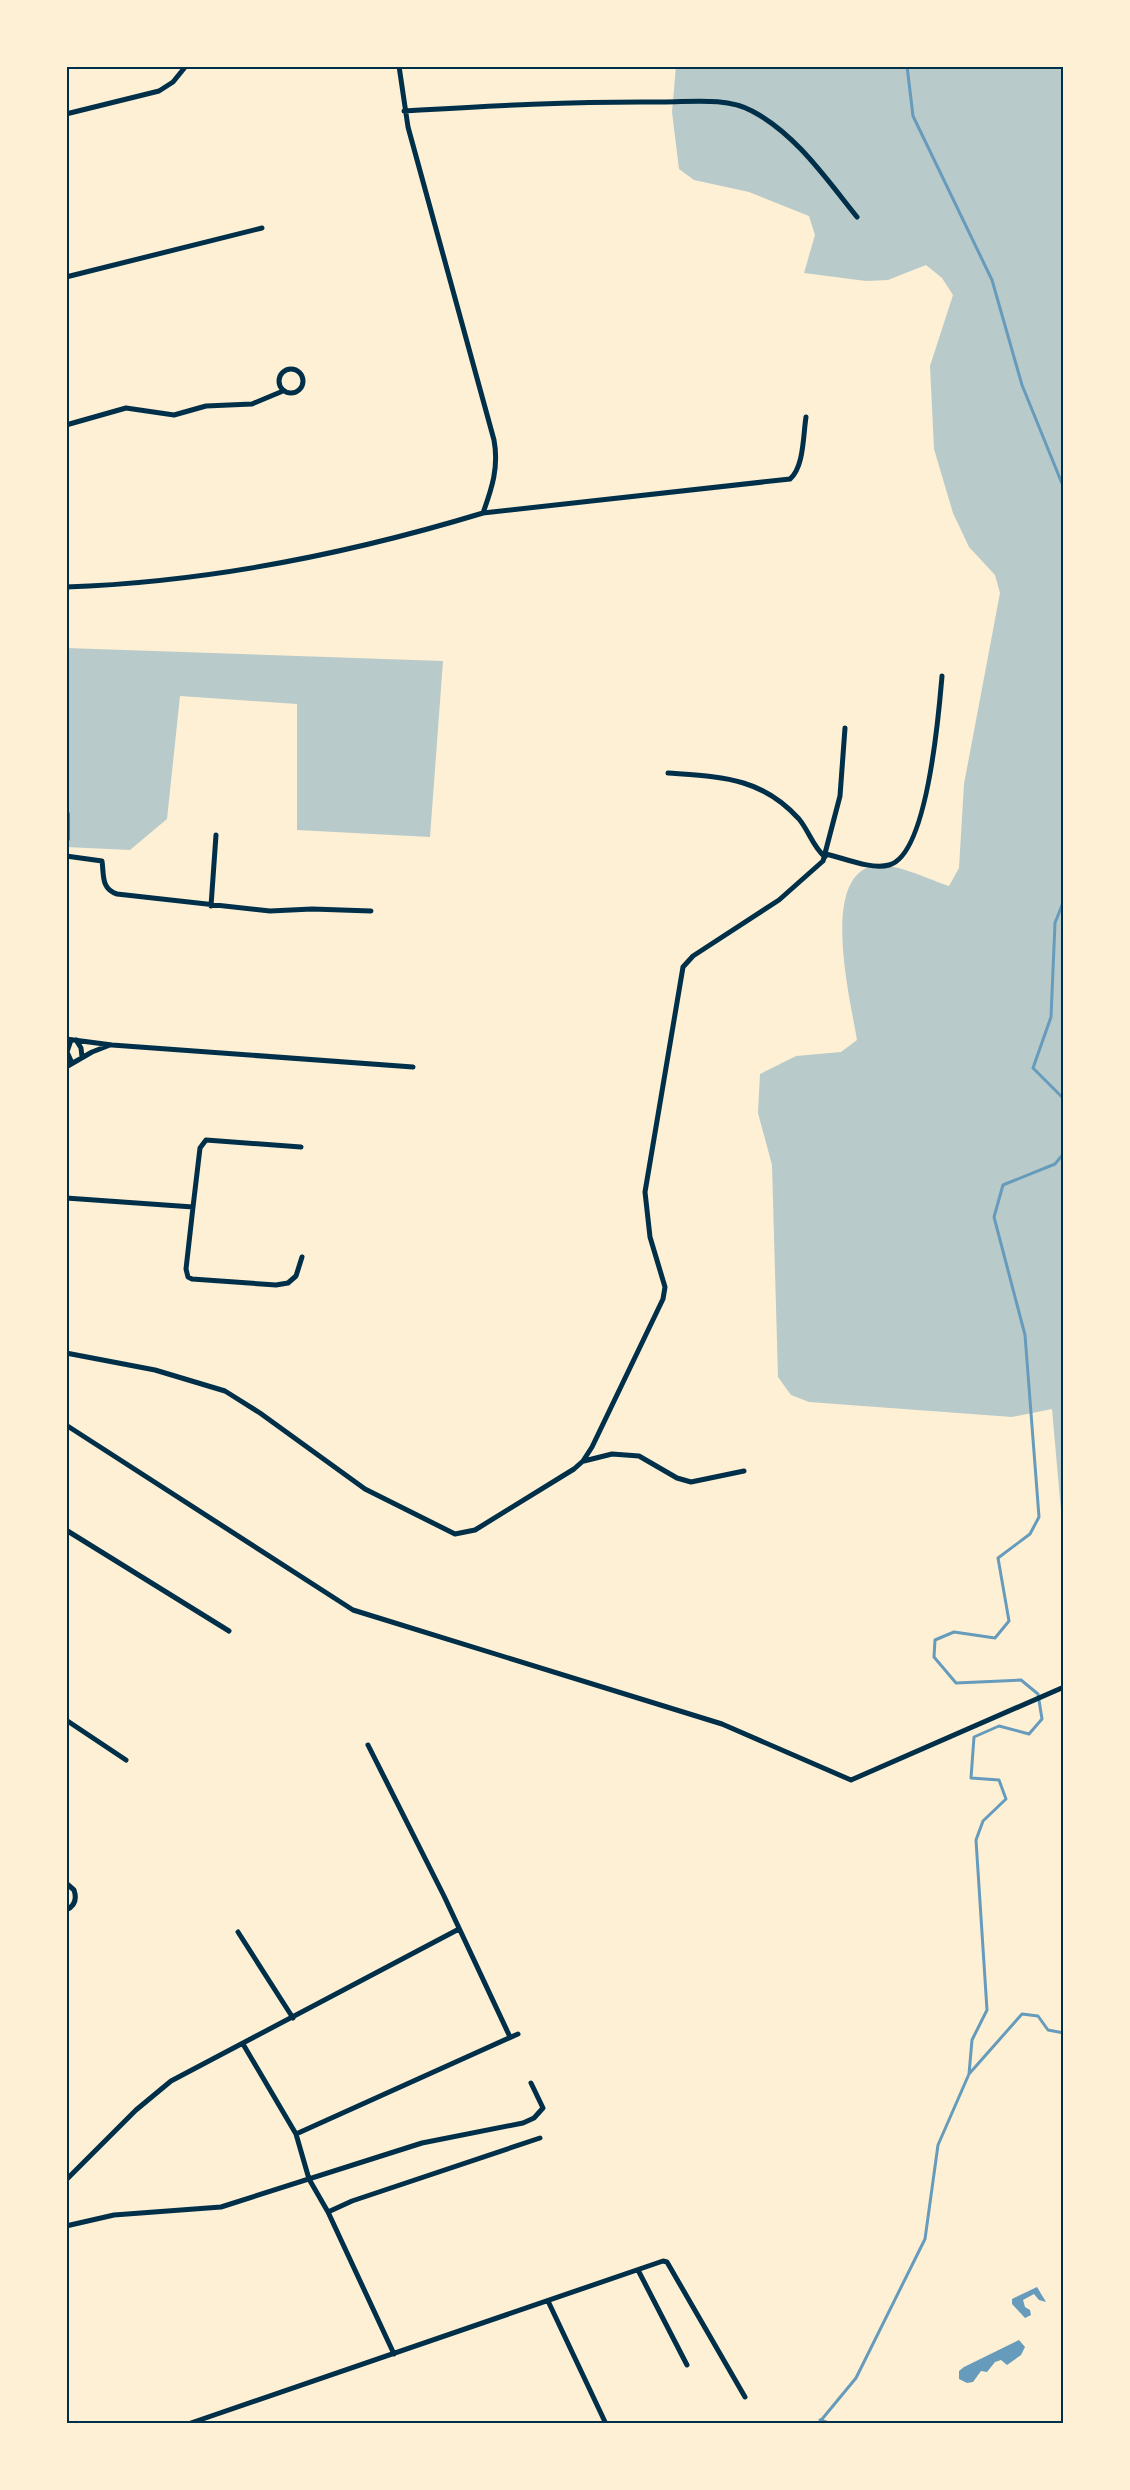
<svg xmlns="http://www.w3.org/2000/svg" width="1130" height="2490" font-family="Cabin,sans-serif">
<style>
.green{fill:#b9caca}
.water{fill:#669bbc}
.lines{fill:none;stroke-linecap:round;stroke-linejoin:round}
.stream{stroke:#669bbc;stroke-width:3}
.minor{stroke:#003049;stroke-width:5}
.tertiary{stroke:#003049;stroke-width:7}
.neatline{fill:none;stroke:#003049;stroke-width:2}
</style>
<rect width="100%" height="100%" fill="#fdf0d5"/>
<path class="green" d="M676,66h388v1479l-12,-136 -40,8 -203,-15 -18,-7 -13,-18 -6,-212 -14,-52 2,-39 36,-18 45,-4 16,-12c-6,-38 -36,-156 12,-173 23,-7 58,12 80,19l10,-18 5,-84 36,-191 -5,-18 -26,-28 -16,-34 -19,-64 -4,-83 23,-71 -11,-17 -16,-13 -38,15 -22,1 -62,-8 11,-38 -6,-19 -60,-24 -55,-12 -15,-11 -7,-57z
M66,648l377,13 -13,176 -133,-7v-126l-117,-8 -13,123 -37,31 -64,-3z"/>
<path class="water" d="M1037,2287l9,15 -7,-2 -5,-6 -11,6 2,7 5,3 1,5 -6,3 -13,-14v-5z
M1019,2340l6,7 -4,8 -14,10 -6,-5 -6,2 -8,10 -6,-1 -8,11 -6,1 -8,-4v-8l5,-4z"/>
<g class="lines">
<path class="stream" d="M907,66l6,50 79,164 30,105 41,101 1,76
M1064,900l-9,23 -4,94 -18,51 31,31
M969,2074l3,-34 15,-30 -11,-170 7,-19 23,-22 -7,-19 -28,-2 3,-41 25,-11 30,8 13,-15 -4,-25 -17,-14 -65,3 -22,-26 1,-17 19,-8 41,6 14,-17 -11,-63 32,-24 9,-17 -14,-182 -31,-118 9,-32 52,-21 9,-11
M820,2420l12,4
M818,2424l38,-46 69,-139 13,-94 31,-71 53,-60 16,2 10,14 16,3"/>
<path class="minor" d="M404,111c86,-5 172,-10 259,-9 28,0 63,-5 89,9 44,23 75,69 105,106
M66,114l93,-23 14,-9 13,-16
M66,277l196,-49
M279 381a12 12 0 1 1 24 0a12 12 0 1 1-24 0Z
M66,425l60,-17 48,7 32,-9 46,-2 31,-13
M483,513l307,-34c14,-12 13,-43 16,-62
M66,587c141,-5 282,-33 417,-74 9,-25 16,-46 11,-73l-86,-313 -9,-61
M668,773c53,4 93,4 131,46 10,12 14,28 26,38
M826,854c18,4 45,16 63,11 39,-10 50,-154 53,-189
M66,856l36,5c2,14 -1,28 15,33l153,17 42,-2 59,2
M211,906l5,-71
M66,1039l46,6 301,22
M71,1040l-4,12 5,11
M76,1040l5,8 1,9
M66,1067l26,-15 18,-7
M66,1198l127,9 7,-59 6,-8 95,7
M193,1207l-7,62 2,8 4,2 84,6 12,-2 8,-7 6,-19
M66,1353l89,17 70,21 35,22 105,76 90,45 20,-4 99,-61 9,-8 9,-14 71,-148 2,-12 -15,-50 -5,-45 38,-225 10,-11 86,-56 44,-39 17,-65 5,-68
M66,1425l287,185 369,114 129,56 213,-93
M584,1461l28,-7 27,2 38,22 14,4 53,-11
M66,1530l163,101
M66,1720l60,40
M368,1745l76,151 66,141
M66,1883l8,7c3,9 1,16 -8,20
M238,1932l55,86
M243,2044l53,90 13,45 19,33 66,142
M296,2134l222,-100
M66,2180l70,-70 35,-29 288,-152
M328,2212l24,-11 188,-63
M66,2226l48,-11 107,-8 201,-64 101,-20 11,-5 9,-10 -12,-25
M638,2270l49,95
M548,2301l58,123
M188,2424l475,-163 4,1 78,135"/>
<path class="tertiary" d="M66,814v25"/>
</g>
<rect width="1130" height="2490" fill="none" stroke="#fdf0d5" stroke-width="135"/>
<rect x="68" y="68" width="994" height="2354" class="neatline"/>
</svg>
